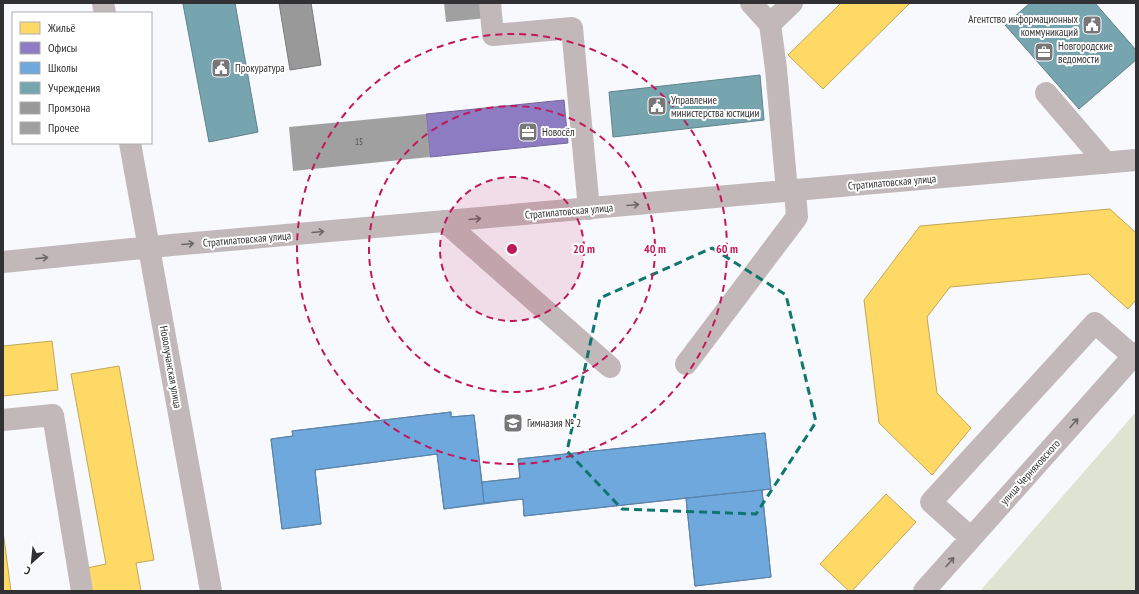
<svg xmlns="http://www.w3.org/2000/svg" width="1139" height="594" font-family="'PT Sans Narrow',sans-serif">
<style>
.green{fill:#dee4d1}
.homes{fill:#ffd966;stroke:#c1a757}
.offices{fill:#8e7cc3;stroke:#726698}
.schools{fill:#6fa8dc;stroke:#5c84a9}
.public{fill:#76a5af;stroke:#61828a}
.industry{fill:#999;stroke:#7a7a7a}
.building{fill:#a1a0a1}
.lines{fill:none;stroke-linecap:round;stroke-linejoin:round}
.minor{stroke:#c2b8b9;stroke-width:22}
.oneway{stroke:#6b6769}
.marked{fill:none;stroke:#0f766e;stroke-width:3;stroke-dasharray:8 5;stroke-linejoin:round}
.ring{fill:none;stroke:#c2185b;stroke-width:2;stroke-dasharray:7 5}
.labels{text-anchor:middle;stroke-width:4;stroke-linejoin:round;paint-order:stroke}
.number-label{font-size:9px;fill:#4d4d4e}
.poi-label{font-size:11px;fill:#313133;stroke:#fff;text-anchor:start}
.street-label{font-size:11px;fill:#313133;stroke:#fff}
.centre{fill:#c2185b;stroke:#fff;stroke-width:2}
.ring-label{font-size:12px;text-anchor:middle;font-weight:bold;fill:#c2185b;stroke:#fff;stroke-width:4;stroke-linejoin:round;paint-order:stroke}
</style>
<rect width="100%" height="100%" fill="#f8f9fc"/>
<path class="green" d="M1136,412v179h-156z"/>
<path class="homes" d="M841,3h69l-87,86 -35,-34z
M1110,209l26,24v67l-8,9 -39,-35 -139,13 -23,30 10,76 34,35 -39,47 -53,-52 -15,-123 56,-74z
M52,341l6,49 -55,6v-50z
M119,366l35,194 -18,3 5,28h-49l-5,-23 19,-4 -35,-190z
M886,494l30,28 -64,69h-3l-29,-27z
M3,531l8,60h-8z"/>
<path class="offices" d="M564,100l4,43 -138,14 -4,-43z"/>
<path class="schools" d="M451,412v5l23,-2 8,67 38,-4 -2,-19 247,-26 6,56 -9,1 9,87 -76,9 -9,-88 -162,18 -1,-17 -79,10 -7,-55 -122,16 6,54 -39,5 -11,-90 22,-3 -1,-5z
M451,412v5l23,-2 10,88 -40,6 -7,-55 -122,16 6,54 -39,5 -11,-90 22,-3 -1,-5z
M765,433l6,56 -247,27 -1,-17 -39,4 -2,-21 38,-4 -2,-19z
M762,490l9,87 -76,9 -9,-88z"/>
<path class="public" d="M188,3h47l23,129 -49,10 -26,-138z
M1030,3h65l41,47v10l-57,49 -74,-84z
M760,75l4,45 -151,17 -4,-45z"/>
<path class="industry" d="M279,3h32l10,62 -31,5z"/>
<path class="building" d="M444,3h42l1,15 -41,4z
M426,114l4,43 -137,14 -4,-44z"/>
<g class="lines">
<path class="minor" d="M103,3l2,10
M490,3l3,32 79,-7 17,181
M751,3l19,21 6,45 11,122
M770,24l22,-21
M1046,93l60,70
M130,143l81,448
M444,221l166,146
M3,262l169,-17 964,-85
M686,364l111,-147 -2,-26
M3,420l50,-5 29,176
M971,538l-40,-36 164,-179 38,33
M924,591l212,-238"/>
</g>
<defs><path id="oneway-shaft" d="M-6 0H5M1.5-3L5.5 0L1.5 3" fill="none" stroke-width="1.6" stroke-linecap="round" stroke-linejoin="round"/></defs>
<g class="oneway">
<use href="#oneway-shaft" transform="translate(633 205) rotate(-5)"/>
<use href="#oneway-shaft" transform="translate(475 219) rotate(-5)"/>
<use href="#oneway-shaft" transform="translate(318 232) rotate(-5)"/>
<use href="#oneway-shaft" transform="translate(188 244) rotate(-5)"/>
<use href="#oneway-shaft" transform="translate(42 258) rotate(-6)"/>
<use href="#oneway-shaft" transform="translate(1074 423) rotate(-48)"/>
<use href="#oneway-shaft" transform="translate(950 562) rotate(-49)"/>
</g>
<path class="marked" d="M712,248l74,47 30,127 -60,92 -134,-5 -55,-58 33,-153z"/>
<circle cx="512" cy="249" r="72" fill="#c2185b" fill-opacity=".12"/>
<g class="ring">
<circle cx="512" cy="249" r="72"/>
<circle cx="512" cy="249" r="143"/>
<circle cx="512" cy="249" r="215"/>
</g>
<defs>
<symbol id="civic-square" viewBox="-11 -11 22 22"><rect x="-9" y="-9" width="18" height="18" rx="4" fill="#777779" stroke="#fff"/><path d="M-.6-6.5H3V-4.5H.6V-3L4-1V1h2V6H-6V1h2V-1L-.6-3ZM-1.2 2.5V6h2.4V2.5Z" fill="#fff"/></symbol>
<symbol id="office-square" viewBox="-11 -11 22 22"><rect x="-9" y="-9" width="18" height="18" rx="4" fill="#777779" stroke="#fff"/><path d="M-6-3h4V-5.5h4V-3h4V5H-6ZM-1-4.5V-3h2v-1.5ZM-6 0V1H6V0Z" fill="#fff"/></symbol>
<symbol id="school-square" viewBox="-11 -11 22 22"><rect x="-9" y="-9" width="18" height="18" rx="4" fill="#777779" stroke="#fff"/><path d="M0-5L7-2L0 1L-7-2ZM-4 1L0 2.5L4 1V4Q0 6-4 4Z" fill="#fff"/></symbol>
</defs>
<g fill-rule="evenodd">
<use href="#civic-square" x="1081" y="14" width="22" height="22"/>
<use href="#office-square" x="1033" y="41" width="22" height="22"/>
<use href="#civic-square" x="210" y="57" width="22" height="22"/>
<use href="#civic-square" x="646" y="95" width="22" height="22"/>
<use href="#office-square" x="517" y="121" width="22" height="22"/>
<use href="#school-square" x="502" y="412" width="22" height="22"/>
</g>
<g class="labels">
<g class="number-label">
<text x="359" y="145">15</text>
</g>
<g class="poi-label">
<text x="1078" y="23" text-anchor="end">Агентство информационных<tspan x="1078" dy="13">коммуникаций</tspan></text>
<text x="1058" y="50">Новгородские<tspan x="1058" dy="13">ведомости</tspan></text>
<text x="235" y="72">Прокуратура</text>
<text x="671" y="104">Управление<tspan x="671" dy="13">министерства юстиции</tspan></text>
<text x="542" y="136">Новосёл</text>
<text x="527" y="427">Гимназия № 2</text>
</g>
<g class="street-label">
<text transform="translate(892 182) rotate(-5)" y="4">Стратилатовская улица</text>
<text transform="translate(569 211) rotate(-5)" y="4">Стратилатовская улица</text>
<text transform="translate(247 239) rotate(-5)" y="4">Стратилатовская улица</text>
<text transform="translate(171 367) rotate(80)" y="4">Новолучанская улица</text>
<text transform="translate(1030 472) rotate(-48)" y="4">улица Черняховского</text>
</g>
</g>
<circle cx="512" cy="249" r="6" class="centre"/>
<g class="ring-label">
<text x="584" y="253">20 m</text>
<text x="655" y="253">40 m</text>
<text x="727" y="253">60 m</text>
</g>
<rect width="1139" height="594" fill="none" stroke="#313133" stroke-width="8"/>
<rect x="12" y="12" width="140" height="132" fill="#ffffff" stroke="#adadad"/>
<rect x="20" y="22" width="20" height="12" fill="#ffd966" stroke="#adadad"/>
<text x="48" y="32" font-size="12" fill="#313133">Жильё</text>
<rect x="20" y="42" width="20" height="12" fill="#8e7cc3" stroke="#adadad"/>
<text x="48" y="52" font-size="12" fill="#313133">Офисы</text>
<rect x="20" y="62" width="20" height="12" fill="#6fa8dc" stroke="#adadad"/>
<text x="48" y="72" font-size="12" fill="#313133">Школы</text>
<rect x="20" y="82" width="20" height="12" fill="#76a5af" stroke="#adadad"/>
<text x="48" y="92" font-size="12" fill="#313133">Учреждения</text>
<rect x="20" y="102" width="20" height="12" fill="#999999" stroke="#adadad"/>
<text x="48" y="112" font-size="12" fill="#313133">Промзона</text>
<rect x="20" y="122" width="20" height="12" fill="#a1a0a1" stroke="#adadad"/>
<text x="48" y="132" font-size="12" fill="#313133">Прочее</text>
<g transform="translate(32 562) rotate(207)" stroke="#ffffff" stroke-width="3" paint-order="stroke">
<path d="M0-3L7 15L0 10L-7 15Z" fill="#313133"/>
<text y="-6" font-size="11" font-weight="bold" text-anchor="middle" fill="#313133">С</text>
</g>
</svg>
